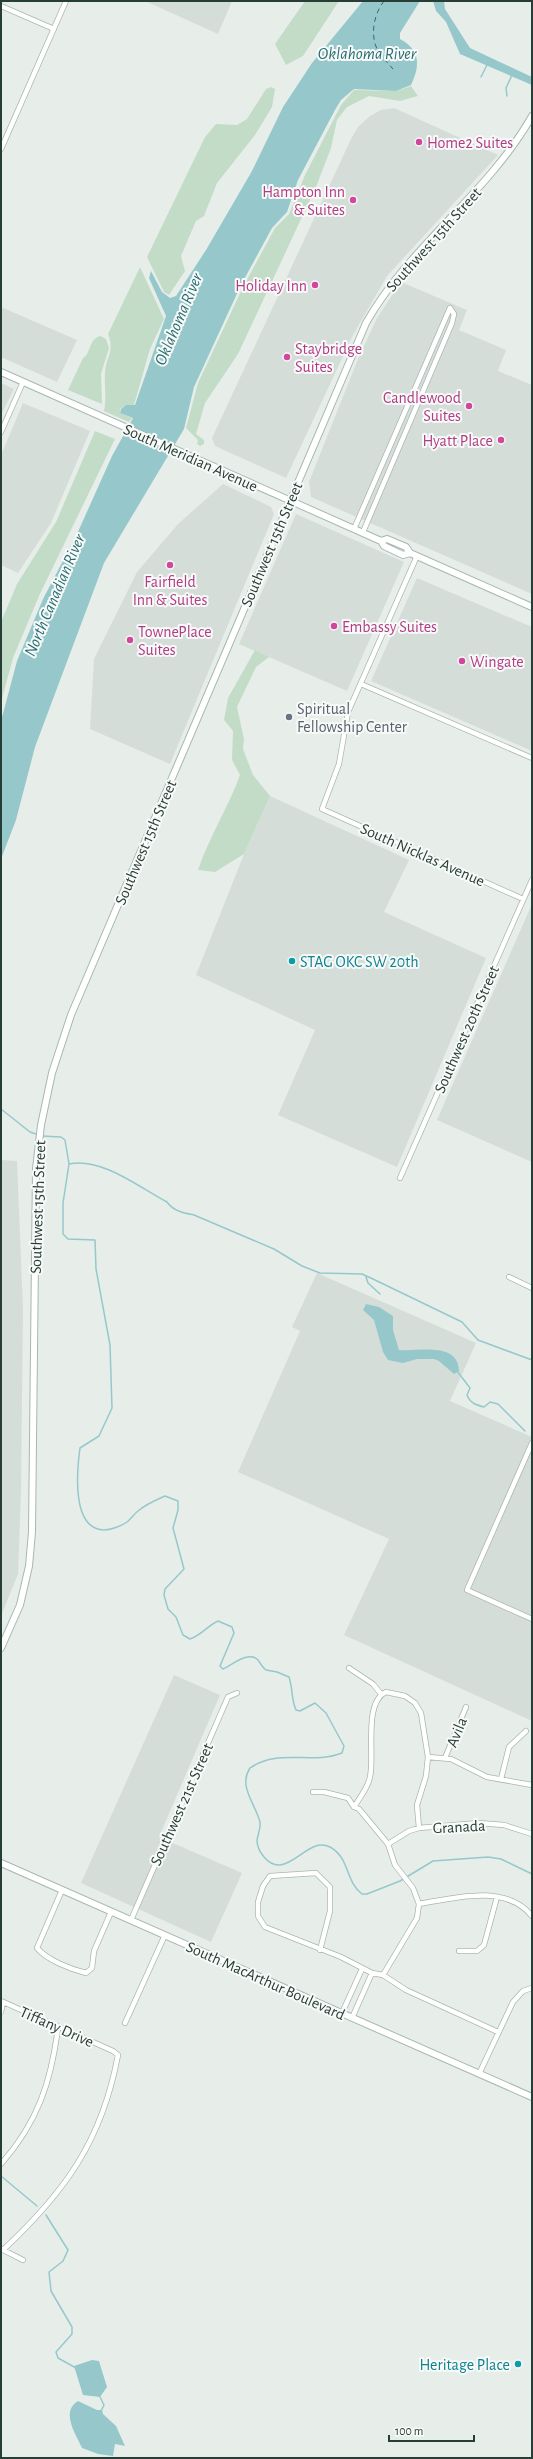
<svg xmlns="http://www.w3.org/2000/svg" width="533" height="2459" font-family="'Alegreya Sans',sans-serif">
<style>
.built{fill:#d5ddd9}
.green{fill:#c3dcc7}
.water{fill:#96c8cb}
.lines{fill:none;stroke-linecap:round;stroke-linejoin:round}
.stream{stroke:#96c8cb;stroke-width:1.5}
.ferry{stroke:#286d73;stroke-width:1;stroke-dasharray:5 4;stroke-linecap:butt}
.street-casing{stroke:#aab6b0;stroke-width:6}
.secondary-casing{stroke:#a6b8b1;stroke-width:8}
.street{stroke:#fff;stroke-width:4.5}
.secondary{stroke:#fff;stroke-width:6}
.hotel-dot{fill:#d1479c;stroke:#f7faf8;stroke-width:1.5}
.worship-dot{fill:#6b7280;stroke:#f7faf8;stroke-width:1.5}
.culture-dot{fill:#0f9aa8;stroke:#f7faf8;stroke-width:1.5}
.labels{text-anchor:middle;stroke-width:4;stroke-linejoin:round;paint-order:stroke}
.hotel-label{font-size:16px;fill:#b23c85;stroke:#f7faf8;text-anchor:start}
.street-label{font-size:16px;fill:#273e36;stroke:#f7faf8}
.worship-label{font-size:16px;fill:#5b616d;stroke:#f7faf8;text-anchor:start}
.culture-label{font-size:16px;fill:#0d838f;stroke:#f7faf8;text-anchor:start}
.water-label{font-size:17px;font-style:italic;fill:#286d73;stroke:#f7faf8}
</style>
<rect width="100%" height="100%" fill="#e7eeea"/>
<path class="built" d="M145,1h87l-14,33z
M394,108l104,47 -111,121 -34,59 -67,143 -71,-32 -3,-8 139,-299 7,-12 12,-11 11,-6z
M401,282l66,28 -8,20 47,20 -8,21 34,14v209l-221,-97 -2,-15 49,-123 19,-41z
M1,307l76,33 -20,42 -56,-25z
M1,383l13,6 -13,26z
M23,403l67,28 -39,92 -33,50 -17,-8v-110z
M223,484l48,23 3,7 -104,250 -80,-35 4,-70 43,-87 41,-48z
M296,514l108,48 -57,129 -108,-47z
M417,578l115,49v124l-161,-70z
M270,796l139,64 -25,52 102,46 -89,209 -119,-52 37,-85 -119,-55 48,-121z
M532,904v258l-95,-42z
M1,1160l16,1 6,147 -2,183 -3,83 -17,42z
M317,1273l159,70 -26,58 82,36v284l-188,-86 45,-96 -151,-67 62,-141 -8,-4z
M174,1675l46,20 -61,142 83,36 -31,69 -130,-59z"/>
<path class="green" d="M305,1h34l-36,55 -17,9 -11,-21z
M411,86l7,10 -18,5 -31,-5 -22,11 -10,13 -6,28 -15,39 -78,167 -33,49 -9,31 8,6v4l-4,2 -3,-2 1,-4 -12,-12 12,-45 45,-96 32,-59 14,-14 16,-39 36,-70 13,-15 42,1z
M271,87l4,2 -3,18 -17,28 -38,48 -13,33 -8,5 -15,35 4,15 -16,24 -5,-3 -17,-35 58,-120 11,-13 21,1 10,-6 19,-30z
M140,267l24,52 -14,30 -16,56h-8l-6,4v4l12,5 -3,4 -25,-11c3,-14 0,-25 1,-38 1,-17 10,-21 3,-39z
M100,336l6,3 3,9 -8,26 1,30 -34,-14 15,-32c8,-4 5,-18 17,-22z
M95,431l20,8 -76,157 -26,62 -12,44v-80l16,-38 39,-62z
M255,650l14,7 -13,10 -19,40 7,32 -1,10 10,26 17,21 -26,58 -29,18 -17,-2c11,-33 30,-62 42,-95l-8,-15 1,-29 -9,-11 4,-22z"/>
<path class="water" d="M363,1h57l-20,32v6c21,11 20,27 11,46l-15,6 -42,-2 -13,11 -6,10 -37,70 -11,32 -15,16 -31,57 -47,102 -10,42 -80,134 -69,184 -19,73 -15,39v-138l16,-60 26,-62 34,-65 35,-78 21,-38 -13,-5 1,-4 5,-4h9l31,-89 -17,-38 2,-7 11,21 8,6 6,-2 30,-46 46,-79 31,-64 29,-44z
M433,1h11l1,8 25,39 62,29v8l-72,-31 -14,-32 -10,-11z
M366,1304l13,3 14,9v14l6,20c19,2 59,-9 60,21l-5,3 -15,-13 -5,-2h-17l-14,4 -15,-3 -5,-8 -9,-32 -11,-10z
M92,2360l7,1 8,26 -7,10 -17,-2 -9,-29z
M78,2401l19,9h5l1,4 13,12 9,20 -10,-2 -2,12 -15,-2 -16,-6c-6,-14 -22,-36 -4,-47z"/>
<g class="lines">
<path class="stream" d="M481,77l6,-12
M507,96l-1,-8 6,-13
M1,1109l29,23 9,3
M42,1136l19,1 4,3 4,24 -6,39v31l5,5 27,1 1,29 14,76 2,63 -13,28 -19,12c-3,22 -9,81 24,82 7,0 17,-4 23,-8 4,-3 7,-8 11,-11 8,-7 18,-11 27,-15l13,5v9l-5,18 11,41 -19,20 -1,6 4,14 8,8 7,18 7,4c12,-4 17,-13 28,-18l14,6 2,6 -14,33 3,3c9,-4 26,-19 35,-9 3,4 4,7 8,10l11,2 12,5c4,12 2,22 7,33l4,1 15,-8 11,10 18,33 -2,7c-30,12 -64,-5 -92,15 -12,18 5,35 10,54 1,6 -2,12 -3,18 0,11 11,26 23,25 18,-2 31,-27 50,-18 20,11 15,34 32,47h5l33,-13 33,-20 55,-4 13,2 31,15
M69,1164c33,-7 71,24 98,38 6,9 17,11 27,13l80,34 28,17 18,7 42,1 11,5 89,43 16,18 54,20
M366,1277l2,6 12,11
M457,1371l13,17 -3,7c3,8 9,10 17,12l6,-5 8,2 27,27
M1,2176l36,30
M46,2215l22,35 -5,11 -14,11 2,19 21,36v7l-16,18 2,6 18,10
M100,2397l4,8 -3,6"/>
<path class="ferry" d="M384,1c-10,13 -14,33 -7,48 3,7 11,14 16,20"/>
<defs>
<path id="street" d="M1,6l53,23
M1,149l65,-148
M1,432l22,-50
M354,529l96,-221
M363,532l89,-209 2,-9 -4,-6
M417,556l-69,156 -9,52 -17,45 201,90
M361,684l171,74
M400,1178l132,-298
M509,1277l23,11
M532,1443l-65,147 65,29
M349,1668l24,16 8,10
M428,1757l23,2 36,18 45,8
M445,1758l21,-51
M501,1779l8,-32 17,-16
M313,1792h11l24,6 6,9 5,2 29,35 7,21 18,23 6,16
M354,1807c6,-10 14,-19 16,-30 5,-21 -7,-75 16,-85l19,4 10,7 6,10 7,44 -2,19 -9,29 2,23
M388,1844l21,-13 10,-3 60,-5 25,2 28,9
M62,1890l-25,58c10,12 33,21 49,25l6,-5 2,-17 17,-39
M131,1920l97,-223 9,-4
M320,1950l10,-39v-24l-14,-14 -46,3 -7,10 -5,16v14l7,11 76,30 31,16 11,2 23,15 92,42
M459,1951h18l7,-6 13,-48
M383,1975l34,-57 2,-14c35,-6 86,-21 113,12
M1,2001l112,50 5,4c-16,86 -53,137 -115,195
M1,2012l2,-10
M342,2013l20,-44
M352,2018l20,-45
M125,2023l40,-88
M479,2074l34,-72 10,-11 9,-3
M1,2164c37,-42 50,-82 57,-136
M1,2249l22,11"/>
<path id="secondary" d="M1,372l380,169 6,-2 19,8 4,6
M381,541l3,5 19,9 7,-2 122,54
M1,1648l19,-43 9,-39 3,-34 4,-363 5,-44 11,-52 19,-58 295,-692c44,-78 122,-129 166,-207
M1,1863l531,234"/>
</defs>
<use href="#street" class="street-casing"/>
<use href="#secondary" class="secondary-casing"/>
<use href="#street" class="street"/>
<use href="#secondary" class="secondary"/>
</g>
<g class="hotel-dot">
<circle cx="419" cy="142" r="4"/>
<circle cx="353" cy="200" r="4"/>
<circle cx="315" cy="285" r="4"/>
<circle cx="287" cy="357" r="4"/>
<circle cx="469" cy="406" r="4"/>
<circle cx="501" cy="440" r="4"/>
<circle cx="170" cy="565" r="4"/>
<circle cx="334" cy="626" r="4"/>
<circle cx="130" cy="640" r="4"/>
<circle cx="462" cy="661" r="4"/>
</g>
<circle class="worship-dot" cx="289" cy="717" r="4"/>
<g class="culture-dot">
<circle cx="292" cy="961" r="4"/>
<circle cx="518" cy="2364" r="4"/>
</g>
<g class="labels">
<g class="hotel-label">
<text x="427" y="148">Home2 Suites</text>
<text x="345" y="197" text-anchor="end">Hampton Inn<tspan x="345" dy="18">&amp; Suites</tspan></text>
<text x="307" y="291" text-anchor="end">Holiday Inn</text>
<text x="295" y="354">Staybridge<tspan x="295" dy="18">Suites</tspan></text>
<text x="461" y="403" text-anchor="end">Candlewood<tspan x="461" dy="18">Suites</tspan></text>
<text x="493" y="446" text-anchor="end">Hyatt Place</text>
<text x="170" y="587" text-anchor="middle">Fairfield<tspan x="170" dy="18">Inn &amp; Suites</tspan></text>
<text x="342" y="632">Embassy Suites</text>
<text x="138" y="637">TownePlace<tspan x="138" dy="18">Suites</tspan></text>
<text x="470" y="667">Wingate</text>
</g>
<g class="street-label">
<text transform="translate(433 239) rotate(-48)" y="6">Southwest 15th Street</text>
<text transform="translate(191 457) rotate(24)" y="6">South Meridian Avenue</text>
<text transform="translate(271 544) rotate(-67)" y="6">Southwest 15th Street</text>
<text transform="translate(145 842) rotate(-67)" y="6">Southwest 15th Street</text>
<text transform="translate(423 854) rotate(24)" y="6">South Nicklas Avenue</text>
<text transform="translate(466 1029) rotate(-66)" y="6">Southwest 20th Street</text>
<text transform="translate(37 1207) rotate(-88)" y="6">Southwest 15th Street</text>
<text transform="translate(456 1732) rotate(-68)" y="6">Avila</text>
<text transform="translate(181 1804) rotate(-66)" y="6">Southwest 21st Street</text>
<text transform="translate(459 1826) rotate(-3)" y="6">Granada</text>
<text transform="translate(266 1980) rotate(24)" y="6">South MacArthur Boulevard</text>
<text transform="translate(57 2026) rotate(24)" y="6">Tiffany Drive</text>
</g>
<g class="worship-label">
<text x="297" y="714">Spiritual<tspan x="297" dy="18">Fellowship Center</tspan></text>
</g>
<g class="culture-label">
<text x="300" y="967">STAG OKC SW 20th</text>
<text x="510" y="2370" text-anchor="end">Heritage Place</text>
</g>
<g class="water-label">
<text x="367" y="59">Oklahoma River</text>
<text transform="translate(178 319) rotate(-67)" y="6">Oklahoma River</text>
<text transform="translate(54 595) rotate(-67)" y="6">North Canadian River</text>
</g>
</g>
<rect width="533" height="2459" fill="none" stroke="#273e36" stroke-width="4"/>
<path d="M389 2435v6h85v-6" fill="none" stroke="#273e36" stroke-width="2"/>
<text x="395" y="2435" font-size="12" fill="#273e36" stroke="#f7faf8" stroke-width="3" paint-order="stroke">100 m</text>
</svg>
